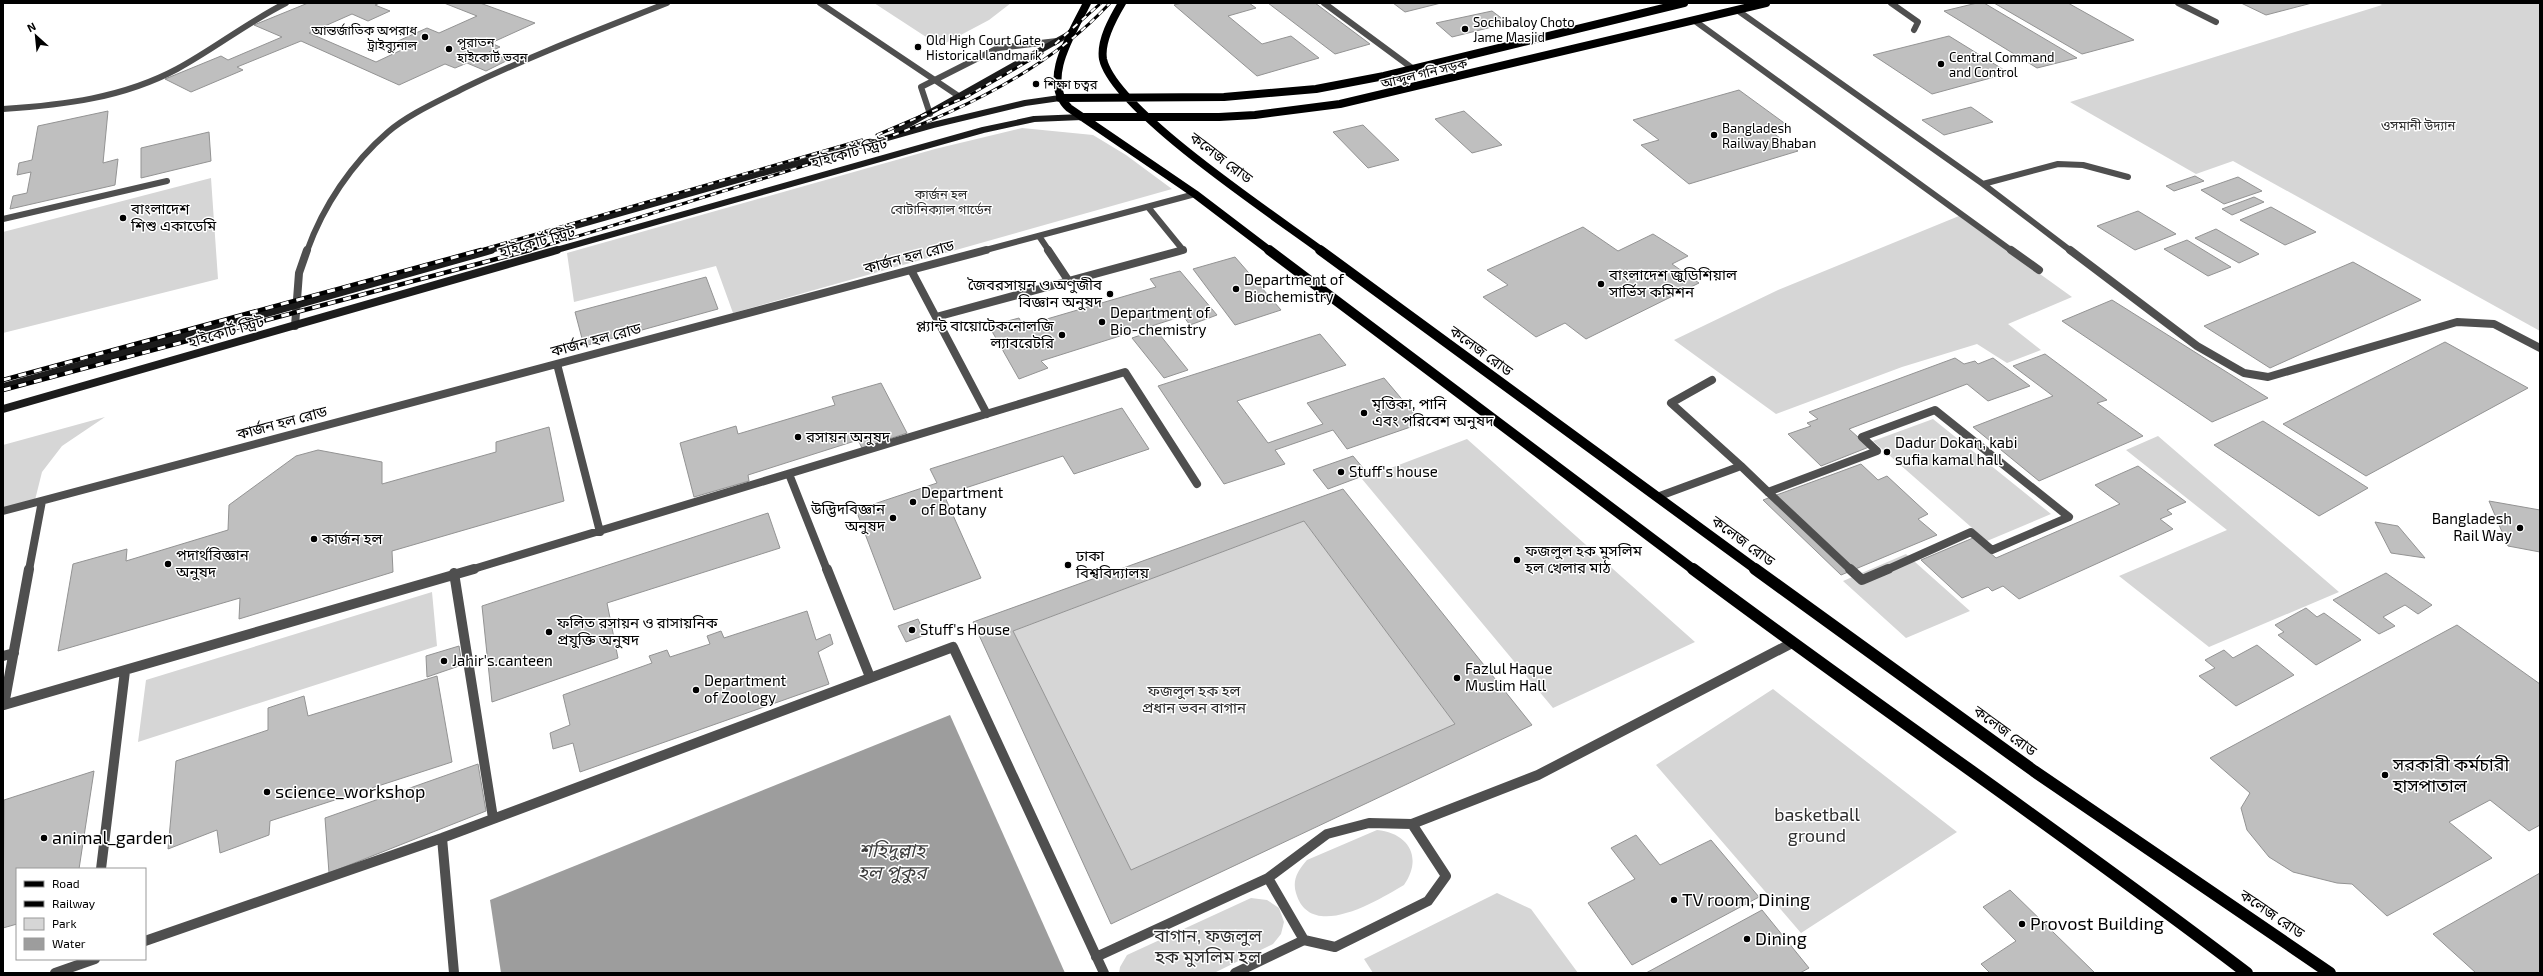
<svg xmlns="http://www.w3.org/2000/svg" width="2543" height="976" font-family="'Exo 2','Noto Sans Bengali',sans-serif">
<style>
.green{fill:#d6d6d6}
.water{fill:#9d9d9d}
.building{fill:#bfbfbf;stroke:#939393;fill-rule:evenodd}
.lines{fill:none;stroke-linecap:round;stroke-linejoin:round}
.service-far2{stroke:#4f4f4f;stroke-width:6}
.service-far1{stroke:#4f4f4f;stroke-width:8}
.service{stroke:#4f4f4f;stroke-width:10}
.secondary-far1{stroke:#1c1c1c;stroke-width:6}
.secondary{stroke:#1c1c1c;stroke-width:8}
.primary-far2{stroke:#000;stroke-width:8}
.primary-far1{stroke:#000;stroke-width:10}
.primary{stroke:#000;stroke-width:12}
.rail-far1-casing{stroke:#000;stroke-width:3}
.rail-casing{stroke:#000;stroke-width:4.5}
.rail-far1{stroke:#fff;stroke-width:2;stroke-dasharray:6;stroke-linecap:butt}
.rail{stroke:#fff;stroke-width:3;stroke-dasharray:8;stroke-linecap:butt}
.poi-dot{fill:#000;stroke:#fff;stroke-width:1.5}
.labels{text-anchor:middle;stroke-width:3;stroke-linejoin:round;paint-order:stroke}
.far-poi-label{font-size:13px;fill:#000;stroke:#fff;text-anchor:start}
.far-street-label{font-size:13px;fill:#000;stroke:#fff}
.far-park-label{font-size:13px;fill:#2d2d2d;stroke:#fff}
.street-label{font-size:15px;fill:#000;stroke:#fff}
.poi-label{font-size:15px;fill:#000;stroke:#fff;text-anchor:start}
.park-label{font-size:15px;fill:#2d2d2d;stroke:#fff}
.near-poi-label{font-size:18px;fill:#000;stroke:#fff;text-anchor:start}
.near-park-label{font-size:18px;fill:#2d2d2d;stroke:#fff}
.near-water-label{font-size:19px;font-style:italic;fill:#3e3e3e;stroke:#fff}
</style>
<rect width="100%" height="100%" fill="#fff"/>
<path class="green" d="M874,3h137l-22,17 -49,26z
M2378,3h162v328l-307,-170 -37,13 -126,-72 312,-97z
M1022,128l71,7 33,20 46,34 -439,124 -17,-47 -142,36 -7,-49 368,-104z
M211,178l7,101 -215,54v-101z
M1959,216l113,81 -64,27 33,26 -34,13 -30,-19 -75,23 -126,47 -102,-74 104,-50z
M105,417l-43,29 -20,26 -7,28 -32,9v-64z
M1933,419l118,95 -64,27 -114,-100z
M2158,436l181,156 -130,55 -90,-71 108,-46 -101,-80z
M1467,439l228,203 -142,66 -191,-229z
M1304,521l151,203 -324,146 -118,-239z
M1906,554l64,57 -64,27 -63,-57z
M432,592l5,54 -299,96 8,-62z
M1773,689l184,143 -156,101 -145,-168z
M1377,830c32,3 46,28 27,55 -27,16 -94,57 -108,8 -4,-13 2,-23 11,-33z
M1497,893l34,16 47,64h-205l-9,-14z
M1251,898l16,2 12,8 5,14 -3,12 -8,10 -59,29h-95l1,-6 7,-12z"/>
<path class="water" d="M950,715l115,258h-564l-11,-73z"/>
<path class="building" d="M308,3h72l-5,2 15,6 -22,10 -16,-7 -43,19 67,29 34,-16 -12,-5 29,-13 12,5 38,-17 -33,-13h36l55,20 -44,20 9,4 -11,5 19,8 -22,11 -19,-8 -12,5 -10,-4 -46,21 -98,-44 -64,26 6,3 -52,22 -26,-13 56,-23 7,4 54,-23 -28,-12z
M1182,3h67l7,5 -28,8 34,28 29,-8 28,22 -62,18 -83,-71z
M1268,3h47l55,41 -35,10z
M1393,3h48l-36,9z
M1977,3h7l93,55 -40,10 -93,-57z
M1994,3h74l66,37 -52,14z
M2241,3h71l-46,12z
M1492,11l16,12 -56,14 -16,-14z
M1949,36l60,37 -77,21 -59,-39z
M1739,90l48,35 -18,5 29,21 -109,33 -48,-39 18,-5 -26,-20z
M1971,107l22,15 -49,13 -22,-15z
M108,111l-5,52 15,-4 -3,26 -105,24 3,-13 14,-3 4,-21 -14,3 2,-12 13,-3 6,-34z
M1464,111l38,34 -30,8 -37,-34z
M1363,125l36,35 -31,8 -35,-36z
M209,132l2,29 -70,17v-30z
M2195,176l9,5 -30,10 -8,-5z
M2238,177l24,14 -38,13 -23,-14z
M2254,197l10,5 -32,13 -10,-6z
M2271,207l45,25 -31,13 -45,-25z
M2138,211l38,23 -41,16 -38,-24z
M1583,227l35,24 35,-17 35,22 -16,8 27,19 -113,56 -21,-16 -29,14 -53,-40 25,-12 -21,-15z
M2216,229l43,25 -20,9 -44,-25z
M2187,240l44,27 -23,9 -44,-27z
M1235,257l46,53 -46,15 -42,-56z
M2353,262l68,38 -151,68 -66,-42z
M1180,271l37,44 -27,10 -7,-9 -142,45 7,7 -29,11 -30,-53 30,-8 4,8 133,-39 -6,-8z
M706,277l12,32 -134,37 -9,-34z
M2112,300l156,98 -56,24 -150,-101z
M1156,330l32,40 -24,8 -32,-40z
M1320,334l26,31 -109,36 31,42 55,-19 -16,-21 77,-25 38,45 -75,26 -14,-19 -58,20 10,14 -61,20 -66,-98z
M2445,342l83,46 -162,88 -83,-52z
M2045,354l62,46 -10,3 46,33 -104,45 -66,-54 80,-31 -40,-30z
M1955,358l9,6 11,-3 3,3 15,-6 37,28 -42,15 -21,-17 -118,45 20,18 -48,19 -33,-32 23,-8 -4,-3 11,-4 -9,-7z
M881,383l26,50 -45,15 -4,-8 -110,35 1,6 -55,16 -14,-54 56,-17 2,8 97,-29 -3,-8z
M1122,408l27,41 -75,25 -11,-18 -119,39 37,83 -87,32 -38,-100 81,-27 -7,-14z
M2263,421l105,67 -49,28 -105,-71z
M549,427l15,74 -172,50 1,21 -154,47 1,-21 -182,53 15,-87 54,-15 -1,12 102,-31 1,-25 67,-49 22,-6 64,12v22l114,-32v-10z
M1353,456l15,18 -40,15 -15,-19z
M1861,464l17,16 9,-4 41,38 -10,5 19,16 -96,40 -78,-75z
M2138,466l48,36 -19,8 5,4 -12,5 13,10 -154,70 -16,-13 -11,5 -4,-4 -26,11 -41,-38 52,-22 23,20 124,-54 -25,-19z
M1343,489l189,236 -421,199 -138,-302zM1304,521l151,203 -324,146 -118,-239z
M2489,501l51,9v42l-32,-6z
M768,513l12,35 -173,55 11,55 -126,44 -10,-96z
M2375,522l23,4 27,32 -34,-5z
M2386,573l46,32 -14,9 -13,-9 -22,12 12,9 -16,8 -46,-34z
M2306,608l11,9 7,-4 37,27 -45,25 -38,-30 6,-3 -9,-7z
M807,611l9,29 14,-6 3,10 -15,8 11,32 -249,88 -7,-29 -20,6 -3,-16 20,-8 -7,-30 89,-32 -3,-7 18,-6 3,7 40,-13 -3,-8 14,-5 3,7z
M918,619l7,16 -19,7 -8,-16z
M2457,625l83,59v141l-11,6 -39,-31 -41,22 43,36 -105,58 -35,-32 -15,-1 -44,-11 -24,-15 -22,-27 -6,-22 9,-15 -40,-35z
M2257,645l37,30 -58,31 -37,-30 16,-8 -10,-8 19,-10 9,8z
M459,646l3,19 -35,12 -1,-21z
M437,676l15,86 -182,59 -1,14 -49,18 -3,-23 -49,19 8,-88 92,-31v-22l36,-12 4,20z
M478,764l8,47 -157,62 -4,-55z
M94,771l-15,98h-62v55l-14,4 1,-128z
M1636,835l24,30 51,-25 48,57 -127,68 -44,-62 47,-24 -24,-31z
M2540,873v100h-64l-43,-39z
M2010,890l85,83h-105l-9,-9 35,-23 -33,-34z
M1762,910l47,58 -9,5h-154z"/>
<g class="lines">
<path class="service-far2" d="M820,3l140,94
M1324,3l88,65
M1891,3l27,19 -4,8
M2178,3l38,19
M1737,10l246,174 88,67
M1695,21l317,230
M3,109c60,-4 120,-11 174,-40 37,-20 71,-47 109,-66
M930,114l-9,-27 77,-39 59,-7
M1983,184l75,-20 25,1 45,12
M1148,207l35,43 -2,1
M3,219l164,-38
M1039,236l10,15
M307,251c16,-45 45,-88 81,-119 21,-18 51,-31 76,-44 66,-32 135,-58 203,-85
M982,251l213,-57"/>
<path class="service-far1" d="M1048,250l20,30
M2011,250l28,20
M2070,250l127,96 47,27 24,4 189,-55 37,2 46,24
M911,270l76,144
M936,317l247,-67
M295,326l4,-53 8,-23
M557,364l43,168
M1741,466l27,26
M789,474l38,96
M1768,492l83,78
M1768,492l109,-41 -15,-14 73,-27 134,107 -77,33 -21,-18 -85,38
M1657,497l84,-31 -70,-63 41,-23
M3,511l983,-261
M29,570l13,-69
M470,570l655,-198 72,112"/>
<path class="service" d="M29,569l-25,136 470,-136
M827,569l43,108
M1850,569l12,11 26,-11
M454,573l39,245
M3,656l11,-3
M1369,823l43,1 34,52 -18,25 -93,46 -31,-7 -36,-62 59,-44z
M1412,824l126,-49 254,-132
M442,838l12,135
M101,869l24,-198
M145,941l297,-103 511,-191 151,326
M1096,957l172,-79
M55,973l40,-14
M1235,973l69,-33"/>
<path class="secondary-far1" d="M897,131l174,-98
M487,251l446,-126 92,-22 35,-5
M553,251l430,-121 51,-11 48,-2"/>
<path class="secondary" d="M3,387l488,-137
M3,409l554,-159"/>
<path class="primary-far2" d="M1087,3c-14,29 -47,78 -18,105l126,86 75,57
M1122,3c-9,15 -22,38 -19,56 11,51 172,157 219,192
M1060,98l164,-1 92,-8 68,-13 300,-73
M1082,117h137l36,-2 85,-11 426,-101"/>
<path class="primary-far1" d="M1269,250l425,320
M1320,250l437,320"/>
<path class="primary" d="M1693,569c183,137 372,265 554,404
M1755,569l279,202 296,202"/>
<defs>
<path id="rail-far1" d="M1055,44l46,-41
M877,135l91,-39 74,-43
M477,251l385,-111
M527,251c68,-19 135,-41 203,-62 130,-41 285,-83 380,-186"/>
<path id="rail" d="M3,380l478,-130
M3,390l527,-140"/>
</defs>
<use href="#rail-far1" class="rail-far1-casing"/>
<use href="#rail" class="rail-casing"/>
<use href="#rail-far1" class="rail-far1"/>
<use href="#rail" class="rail"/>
</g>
<g class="poi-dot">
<circle cx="1465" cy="29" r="4"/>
<circle cx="425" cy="37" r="4"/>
<circle cx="918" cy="47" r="4"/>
<circle cx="449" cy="49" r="4"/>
<circle cx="1941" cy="64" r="4"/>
<circle cx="1036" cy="84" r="4"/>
<circle cx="1714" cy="135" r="4"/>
<circle cx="123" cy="218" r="4"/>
<circle cx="1601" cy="284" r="4"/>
<circle cx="1236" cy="289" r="4"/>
<circle cx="1110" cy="294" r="4"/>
<circle cx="1102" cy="322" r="4"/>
<circle cx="1062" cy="335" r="4"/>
<circle cx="1364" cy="413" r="4"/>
<circle cx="798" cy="437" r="4"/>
<circle cx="1887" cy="452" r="4"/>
<circle cx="1341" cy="472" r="4"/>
<circle cx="913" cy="502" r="4"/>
<circle cx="893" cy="518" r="4"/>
<circle cx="2520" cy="528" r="4"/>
<circle cx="314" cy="539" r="4"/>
<circle cx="1517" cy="560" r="4"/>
<circle cx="168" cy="564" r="4"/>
<circle cx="1068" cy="565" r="4"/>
<circle cx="912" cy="630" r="4"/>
<circle cx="549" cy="632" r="4"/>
<circle cx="444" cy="661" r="4"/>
<circle cx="1457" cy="678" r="4"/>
<circle cx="696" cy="690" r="4"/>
<circle cx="2385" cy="775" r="4"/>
<circle cx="267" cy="792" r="4"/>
<circle cx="44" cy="838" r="4"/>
<circle cx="1674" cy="900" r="4"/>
<circle cx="2022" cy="924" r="4"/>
<circle cx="1747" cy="939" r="4"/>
</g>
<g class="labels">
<g class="far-poi-label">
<text x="1473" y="27">Sochibaloy Choto<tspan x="1473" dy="15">Jame Masjid</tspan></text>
<text x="417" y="35" text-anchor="end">আন্তর্জাতিক অপরাধ<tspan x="417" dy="15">ট্রাইব্যুনাল</tspan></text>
<text x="926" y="45">Old High Court Gate,<tspan x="926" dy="15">Historical landmark</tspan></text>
<text x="457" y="47">পুরাতন<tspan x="457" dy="15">হাইকোর্ট ভবন</tspan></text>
<text x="1949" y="62">Central Command<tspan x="1949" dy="15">and Control</tspan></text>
<text x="1044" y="89">শিক্ষা চত্বর</text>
<text x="1722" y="133">Bangladesh<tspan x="1722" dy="15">Railway Bhaban</tspan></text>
</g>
<g class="far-street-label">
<text transform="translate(1424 73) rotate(-14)" y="5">আব্দুল গনি সড়ক</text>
</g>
<g class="far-park-label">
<text x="2418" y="130">ওসমানী উদ্যান</text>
<text x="941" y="199">কার্জন হল<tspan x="941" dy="15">বোটানিক্যাল গার্ডেন</tspan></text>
</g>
<g class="street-label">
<text transform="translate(849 153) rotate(-15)" y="5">হাইকোর্ট স্ট্রিট</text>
<text transform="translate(1221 158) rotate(37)" y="5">কলেজ রোড</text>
<text transform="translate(537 242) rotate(-16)" y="5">হাইকোর্ট স্ট্রিট</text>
<text transform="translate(909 257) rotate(-15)" y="5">কার্জন হল রোড</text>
<text transform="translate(226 332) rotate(-16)" y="5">হাইকোর্ট স্ট্রিট</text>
<text transform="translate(596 340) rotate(-15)" y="5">কার্জন হল রোড</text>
<text transform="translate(1481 351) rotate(36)" y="5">কলেজ রোড</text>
<text transform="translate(282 423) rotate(-15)" y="5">কার্জন হল রোড</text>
<text transform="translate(1743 541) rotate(36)" y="5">কলেজ রোড</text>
<text transform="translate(2005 731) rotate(36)" y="5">কলেজ রোড</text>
<text transform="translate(2272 914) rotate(34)" y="5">কলেজ রোড</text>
</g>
<g class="poi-label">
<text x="131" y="214">বাংলাদেশ<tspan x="131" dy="17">শিশু একাডেমি</tspan></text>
<text x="1609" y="280">বাংলাদেশ জুডিশিয়াল<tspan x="1609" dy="17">সার্ভিস কমিশন</tspan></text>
<text x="1244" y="285">Department of<tspan x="1244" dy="17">Biochemistry</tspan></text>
<text x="1102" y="290" text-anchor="end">জৈবরসায়ন ও অণুজীব<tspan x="1102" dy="17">বিজ্ঞান অনুষদ</tspan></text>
<text x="1110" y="318">Department of<tspan x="1110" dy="17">Bio-chemistry</tspan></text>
<text x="1054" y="331" text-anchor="end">প্ল্যান্ট বায়োটেকনোলজি<tspan x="1054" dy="17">ল্যাবরেটরি</tspan></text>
<text x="1372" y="409">মৃত্তিকা, পানি<tspan x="1372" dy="17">এবং পরিবেশ অনুষদ</tspan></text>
<text x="806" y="442">রসায়ন অনুষদ</text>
<text x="1895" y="448">Dadur Dokan, kabi<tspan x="1895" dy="17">sufia kamal hall</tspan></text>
<text x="1349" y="477">Stuff's house</text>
<text x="921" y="498">Department<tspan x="921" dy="17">of Botany</tspan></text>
<text x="885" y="514" text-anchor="end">উদ্ভিদবিজ্ঞান<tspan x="885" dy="17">অনুষদ</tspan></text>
<text x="2512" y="524" text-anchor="end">Bangladesh<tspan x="2512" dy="17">Rail Way</tspan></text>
<text x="322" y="544">কার্জন হল</text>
<text x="1525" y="556">ফজলুল হক মুসলিম<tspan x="1525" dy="17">হল খেলার মাঠ</tspan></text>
<text x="176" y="560">পদার্থবিজ্ঞান<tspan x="176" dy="17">অনুষদ</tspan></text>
<text x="1076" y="561">ঢাকা<tspan x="1076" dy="17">বিশ্ববিদ্যালয়</tspan></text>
<text x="557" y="628">ফলিত রসায়ন ও রাসায়নিক<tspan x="557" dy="17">প্রযুক্তি অনুষদ</tspan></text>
<text x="920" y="635">Stuff's House</text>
<text x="452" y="666">Jahir's.canteen</text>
<text x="1465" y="674">Fazlul Haque<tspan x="1465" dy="17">Muslim Hall</tspan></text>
<text x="704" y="686">Department<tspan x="704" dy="17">of Zoology</tspan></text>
</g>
<g class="park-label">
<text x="1194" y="696">ফজলুল হক হল<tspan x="1194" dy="17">প্রধান ভবন বাগান</tspan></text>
</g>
<g class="near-poi-label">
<text x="2393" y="771">সরকারী কর্মচারী<tspan x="2393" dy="21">হাসপাতাল</tspan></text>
<text x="275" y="798">science_workshop</text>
<text x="52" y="844">animal_garden</text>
<text x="1682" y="906">TV room, Dining</text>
<text x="2030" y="930">Provost Building</text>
<text x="1755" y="945">Dining</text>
</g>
<g class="near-park-label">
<text x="1817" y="821">basketball<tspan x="1817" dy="21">ground</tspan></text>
<text x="1208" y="942">বাগান, ফজলুল<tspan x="1208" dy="21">হক মুসলিম হল</tspan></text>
</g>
<g class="near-water-label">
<text x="892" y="857">শহিদুল্লাহ<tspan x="892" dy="22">হল পুকুর</tspan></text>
</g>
</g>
<rect width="2543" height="976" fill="none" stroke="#000000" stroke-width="8"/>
<rect x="16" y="868" width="130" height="92" fill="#ffffff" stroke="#999999"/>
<rect x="24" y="881" width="20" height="6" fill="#000000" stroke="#999999"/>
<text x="52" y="888" font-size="12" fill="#000000">Road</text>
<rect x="24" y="901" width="20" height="6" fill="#000000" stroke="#999999"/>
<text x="52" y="908" font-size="12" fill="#000000">Railway</text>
<rect x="24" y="918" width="20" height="12" fill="#d6d6d6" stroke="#999999"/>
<text x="52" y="928" font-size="12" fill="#000000">Park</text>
<rect x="24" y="938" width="20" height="12" fill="#9d9d9d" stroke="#999999"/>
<text x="52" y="948" font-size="12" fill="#000000">Water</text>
<g transform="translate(36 36) rotate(333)" stroke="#ffffff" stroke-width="3" paint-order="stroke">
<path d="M0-3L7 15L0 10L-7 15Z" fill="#000000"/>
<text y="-6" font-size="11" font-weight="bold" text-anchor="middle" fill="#000000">N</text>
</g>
</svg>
